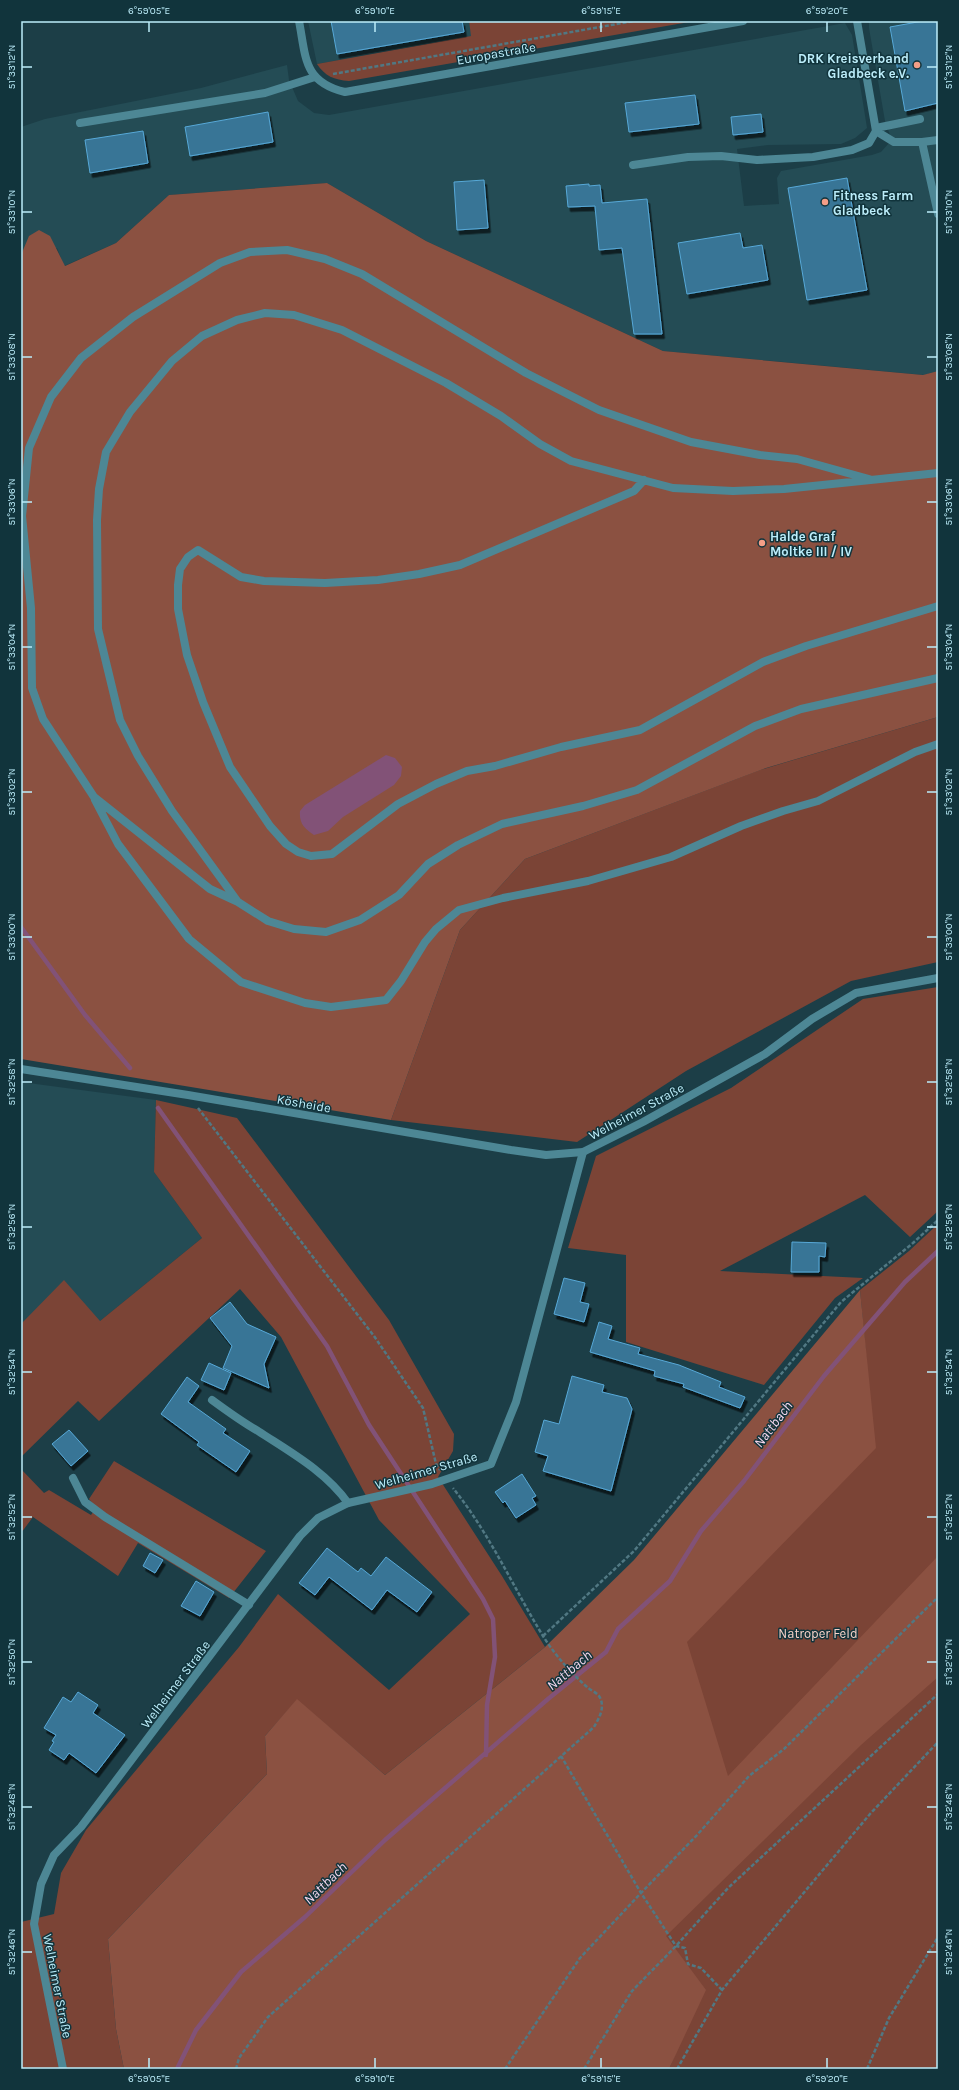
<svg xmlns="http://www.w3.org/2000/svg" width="959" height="2090" font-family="Karla,sans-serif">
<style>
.built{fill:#244c55}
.green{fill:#7b4436}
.forest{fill:#8b5141}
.water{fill:#825277}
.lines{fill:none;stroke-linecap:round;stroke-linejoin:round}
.stream{stroke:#825277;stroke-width:4.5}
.building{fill:#387496;stroke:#57a9d8;filter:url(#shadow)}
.path{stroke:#517883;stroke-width:2.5;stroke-dasharray:4 2;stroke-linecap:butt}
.service{stroke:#4d8795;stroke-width:8}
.minor{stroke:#4d8795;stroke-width:8}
.tertiary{stroke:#4d8795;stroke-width:8}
.ticks{fill:none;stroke:#bcedfa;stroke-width:1.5}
.poi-dot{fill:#f49e87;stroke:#11343c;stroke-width:1.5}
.labels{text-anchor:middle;stroke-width:3;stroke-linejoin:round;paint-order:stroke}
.street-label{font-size:13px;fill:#bcedfa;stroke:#11343c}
.poi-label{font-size:13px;font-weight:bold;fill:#bcedfa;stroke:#11343c;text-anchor:start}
.park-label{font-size:13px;fill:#f8d2c8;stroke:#11343c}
.water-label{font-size:14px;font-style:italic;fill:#f6d7ed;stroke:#11343c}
.neatline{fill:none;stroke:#bcedfa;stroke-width:1.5}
.ticks-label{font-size:10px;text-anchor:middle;fill:#bcedfa}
</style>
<defs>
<filter id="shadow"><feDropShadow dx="2.5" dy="4.5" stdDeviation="0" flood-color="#0009"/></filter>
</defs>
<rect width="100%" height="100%" fill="#1c3e47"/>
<path class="built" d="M308,21h161l3,15 -155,28z
M869,21h69v350l-14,4 -261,-24 -237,-110 -99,-58 -158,12 -53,48 -52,23 -7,-18 -36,7v-128l24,-8 156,-31 86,-23 2,15 9,21 16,12 15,2 516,-92 7,12 15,93 -12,10 -14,6 -73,1 -31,4 7,57 35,-2 -2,-26 4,-7 91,-16 9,-3 8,-9 1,-8 -5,-14 -16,-93z
M21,1082l135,18 -2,72 48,66 -102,83 -79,3z"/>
<path class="green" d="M469,21h226l-346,60c-15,-1 -24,-5 -32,-17l154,-28z
M938,717v245l-87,19 -165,90 -109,71 -186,-22 69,-190 65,-71 235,-89z
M938,987v224l-28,26 -45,-42 -145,76 143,7 -28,20 -71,87 -138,-43v-87l-58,-7 28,-92 135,-68 132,-89z
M156,1100l81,18 152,202 65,114 -1,17 -15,26 64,99 43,71 -160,128 -88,-75 -32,36 2,38 -159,165 8,90 8,40h-103v-147l33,-8 7,-41 25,-43 153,-183 39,-53 111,96 81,-76 -91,-94 -98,-183 -41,-48 -141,132 -21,-20 -57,56v-133l43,-44 36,41 102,-83 -48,-66z
M938,1224v845h-269l12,-29 -445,29 631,-703 -7,-76 49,-39z
M114,1461l152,90 -37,47 -91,-55 -20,33 -85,-59 -12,16v-64l23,24 5,-3 42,25 5,-7 -7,-9z"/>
<path class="forest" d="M327,183l99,58 237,110 260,24 15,-4v346l-172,51 -241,91 -65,71 -69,190 -370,-61v-804l8,-19 10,-6 11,6 15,30 51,-23 53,-48z
M860,1290l16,158 -189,194 41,134 210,-220v121l-77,68 -195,191 40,54 -37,79h-545l-8,-40 -8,-90 159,-165 -2,-38 32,-37 88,76 160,-128 89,-87z"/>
<path class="water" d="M386,755l9,3 7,9 -1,9 -7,9 -51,32 -15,14 -14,4c-10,-7 -15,-12 -14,-24l5,-6z"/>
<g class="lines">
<path class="stream" d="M21,927l64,88 45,53
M158,1108l169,238 42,79 114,174 10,20 2,38 -8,48 -1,50
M177,2069l19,-39 45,-58 64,-55 80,-77 163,-141 58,-47 12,-23 52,-48 31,-50 43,-50 80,-105 81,-94 33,-31"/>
</g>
<path class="building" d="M331,21h131l2,11 -127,22z
M923,21h15v82l-33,8 -15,-84z
M695,95l4,29 -70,8 -4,-29z
M268,112l5,30 -83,14 -5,-29z
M761,114l2,18 -30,3 -2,-18z
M143,131l5,32 -58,10 -5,-33z
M847,178l20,112 -60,10 -19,-112z
M484,180l4,48 -31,2 -3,-48z
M589,184v2l11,-1 2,18 45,-4 15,135h-28l-12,-86 -23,2 -4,-44 -27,1 -2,-21z
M740,233l3,15 19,-3 6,35 -81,14 -9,-51z
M792,1242l34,1 -1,14 -6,-1v16h-28z
M564,1278l21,5 -5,19 9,2 -5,18 -30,-8z
M230,1302l17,22 29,13 -12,27 5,24 -46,-20 9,-22 -22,-28z
M599,1322l13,4 -4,13 32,9 -2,6 41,11 42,17 -2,5 26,10 -5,11 -57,-21 1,-3 -30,-8 1,-5 -65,-19z
M209,1363l22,10 -7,17 -23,-10z
M572,1376l32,9 -2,7 25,6 5,11 -21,82 -68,-20 5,-15 -13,-4 9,-32 15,4z
M187,1377l12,9 -11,16 38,27 -3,4 27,18 -14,21 -39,-27 2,-3 -38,-28z
M69,1430l19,21 -17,15 -19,-22z
M522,1474l14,22 -4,2 4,7 -20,13 -11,-17 -2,2 -8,-11z
M327,1548l31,24 3,-4 10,8 15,-19 46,35 -15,20 -30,-22 -15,20 -43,-33 -14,18 -16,-12z
M150,1553l13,7 -8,13 -12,-7z
M196,1581l18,11 -14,24 -19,-10z
M78,1692l20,13 -5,8 32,22 -29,38 -27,-20 -5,7 -15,-10 5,-8 -2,-1 4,-6 -12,-7 19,-31 8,5z"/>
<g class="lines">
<path class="path" d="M333,74l301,-53
M198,1108l176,228 49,72 13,56 4,6
M543,1636l91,-85 207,-249 72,-59 25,-23
M722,1990l-21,-22 -13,-4 -3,-16 -9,-2 -35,-53 57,-59 51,-58 35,-27 154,-152
M236,2069l3,-11 29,-41 326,-290c5,-9 12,-20 5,-31 -3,-4 -9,-6 -12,-9 -17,-15 -32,-32 -44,-51 -30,-49 -53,-102 -90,-148
M505,2069l75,-111 61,-65 -80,-137
M584,2069l48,-78 44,-45 52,-58 210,-194
M677,2069l45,-79 148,-176 68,-72
M867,2069l22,-51 49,-81"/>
<path class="service" d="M80,123l185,-30 50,-16
M876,128l44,-9
M876,131l18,11h28l16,-2
M922,142l16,72
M938,473l-154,16 -51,2 -60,-3 -102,-27 -31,-17 -39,-28 -55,-33 -104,-53 -48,-15 -29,-2 -28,7 -35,16 -30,25 -42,51 -24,40 -7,37 -2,31 1,109 22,91 18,36 34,55 66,91 30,19 26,8 32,3 34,-12 39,-25 29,-31 30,-19 44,-21 81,-18 54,-16 118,-64 46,-17 137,-31
M644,480l-10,11 -174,74 -41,9 -41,6 -53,3 -61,-2 -23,-4 -43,-27 -10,7 -8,12 -2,16v24l9,46 16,47 27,65 40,59 16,18 12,8 13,4 21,-2 66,-50 38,-20 31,-13 28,-5 66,-19 79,-17 123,-68 43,-16 132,-40
M95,800l23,44 71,95 52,43 64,21 26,4 55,-7 15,-19 24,-39 11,-13 23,-19 44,-12 85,-17 83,-24 70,-31 42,-15 35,-10 97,-49 23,-8
M236,901l-26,-12 -116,-92 -51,-78 -11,-31 -1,-80 -9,-92 7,-68 22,-51 30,-39 52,-41 87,-54 30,-11 37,-2 38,9 37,15 164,99 73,37 92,32 69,13 37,4 72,20
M212,1400c15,11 30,22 46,31 32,21 67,40 90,72
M73,1478l12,24 20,15 144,88"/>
<path class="minor" d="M299,21c7,36 4,61 46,71l398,-71
M633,165l55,-8 33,-1 36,4 56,-3 39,-7 17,-7 7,-12 -19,-110
M63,2069l-29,-145 7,-40 13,-29 27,-28 219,-291 18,-18 30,-15 84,-19 59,-20 25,-62 67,-250"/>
<path class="tertiary" d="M21,1069l167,26 323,55 35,5 37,-3 60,-30 122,-68 47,-35 44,-26 82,-15"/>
</g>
<path class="ticks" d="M149,22v10M375,22v10M601,22v10M827,22v10M22,67h10M927,67h10M22,212h10M927,212h10M22,357h10M927,357h10M22,502h10M927,502h10M22,647h10M927,647h10M22,792h10M927,792h10M22,937h10M927,937h10M22,1082h10M927,1082h10M22,1227h10M927,1227h10M22,1372h10M927,1372h10M22,1517h10M927,1517h10M22,1662h10M927,1662h10M22,1807h10M927,1807h10M22,1952h10M927,1952h10M149,2058v10M375,2058v10M601,2058v10M827,2058v10"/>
<g class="poi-dot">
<circle cx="917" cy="65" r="4"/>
<circle cx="825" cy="202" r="4"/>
<circle cx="762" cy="543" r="4"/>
</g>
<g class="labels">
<g class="street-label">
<text transform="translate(496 53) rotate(-10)" y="5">Europastraße</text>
<text transform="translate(304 1103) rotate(10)" y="5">Kösheide</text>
<text transform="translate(636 1111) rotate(-28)" y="5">Welheimer Straße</text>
<text transform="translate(426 1470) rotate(-16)" y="5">Welheimer Straße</text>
<text transform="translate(175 1684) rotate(-53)" y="5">Welheimer Straße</text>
<text transform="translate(58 1986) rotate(79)" y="5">Welheimer Straße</text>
</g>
<g class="poi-label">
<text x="909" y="63" text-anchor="end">DRK Kreisverband<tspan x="909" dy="15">Gladbeck e.V.</tspan></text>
<text x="833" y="200">Fitness Farm<tspan x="833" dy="15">Gladbeck</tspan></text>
<text x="770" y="541">Halde Graf<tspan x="770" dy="15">Moltke III / IV</tspan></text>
</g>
<g class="park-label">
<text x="818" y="1638">Natroper Feld</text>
</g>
<g class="water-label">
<text transform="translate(773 1424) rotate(-53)" y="5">Nattbach</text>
<text transform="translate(569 1670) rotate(-40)" y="5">Nattbach</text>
<text transform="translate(325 1883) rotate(-44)" y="5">Nattbach</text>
</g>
</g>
<rect width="959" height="2090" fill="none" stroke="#11343c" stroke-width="44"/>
<rect x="22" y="22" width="915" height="2046" class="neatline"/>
<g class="ticks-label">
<text x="149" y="14">6°59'05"E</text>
<text x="375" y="14">6°59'10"E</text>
<text x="601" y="14">6°59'15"E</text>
<text x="827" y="14">6°59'20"E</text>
<text transform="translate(11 67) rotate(-90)" y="4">51°33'12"N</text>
<text transform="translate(948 67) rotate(-90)" y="4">51°33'12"N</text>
<text transform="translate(11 212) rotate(-90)" y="4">51°33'10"N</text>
<text transform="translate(948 212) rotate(-90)" y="4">51°33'10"N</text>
<text transform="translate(11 357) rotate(-90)" y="4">51°33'08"N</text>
<text transform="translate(948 357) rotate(-90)" y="4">51°33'08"N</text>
<text transform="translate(11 502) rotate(-90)" y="4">51°33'06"N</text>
<text transform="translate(948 502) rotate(-90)" y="4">51°33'06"N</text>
<text transform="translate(11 647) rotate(-90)" y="4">51°33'04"N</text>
<text transform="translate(948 647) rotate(-90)" y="4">51°33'04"N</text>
<text transform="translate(11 792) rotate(-90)" y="4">51°33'02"N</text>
<text transform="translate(948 792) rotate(-90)" y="4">51°33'02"N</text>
<text transform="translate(11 937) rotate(-90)" y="4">51°33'00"N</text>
<text transform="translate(948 937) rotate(-90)" y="4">51°33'00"N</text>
<text transform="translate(11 1082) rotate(-90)" y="4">51°32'58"N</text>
<text transform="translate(948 1082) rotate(-90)" y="4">51°32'58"N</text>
<text transform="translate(11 1227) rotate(-90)" y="4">51°32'56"N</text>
<text transform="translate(948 1227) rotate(-90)" y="4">51°32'56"N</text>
<text transform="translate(11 1372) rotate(-90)" y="4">51°32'54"N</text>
<text transform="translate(948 1372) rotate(-90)" y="4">51°32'54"N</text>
<text transform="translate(11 1517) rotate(-90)" y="4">51°32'52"N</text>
<text transform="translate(948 1517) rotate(-90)" y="4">51°32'52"N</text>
<text transform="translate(11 1662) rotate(-90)" y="4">51°32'50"N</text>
<text transform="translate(948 1662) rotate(-90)" y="4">51°32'50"N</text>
<text transform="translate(11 1807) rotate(-90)" y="4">51°32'48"N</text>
<text transform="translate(948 1807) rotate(-90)" y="4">51°32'48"N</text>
<text transform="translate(11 1952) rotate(-90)" y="4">51°32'46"N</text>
<text transform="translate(948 1952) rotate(-90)" y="4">51°32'46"N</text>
<text x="149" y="2082">6°59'05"E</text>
<text x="375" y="2082">6°59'10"E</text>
<text x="601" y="2082">6°59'15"E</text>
<text x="827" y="2082">6°59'20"E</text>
</g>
</svg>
